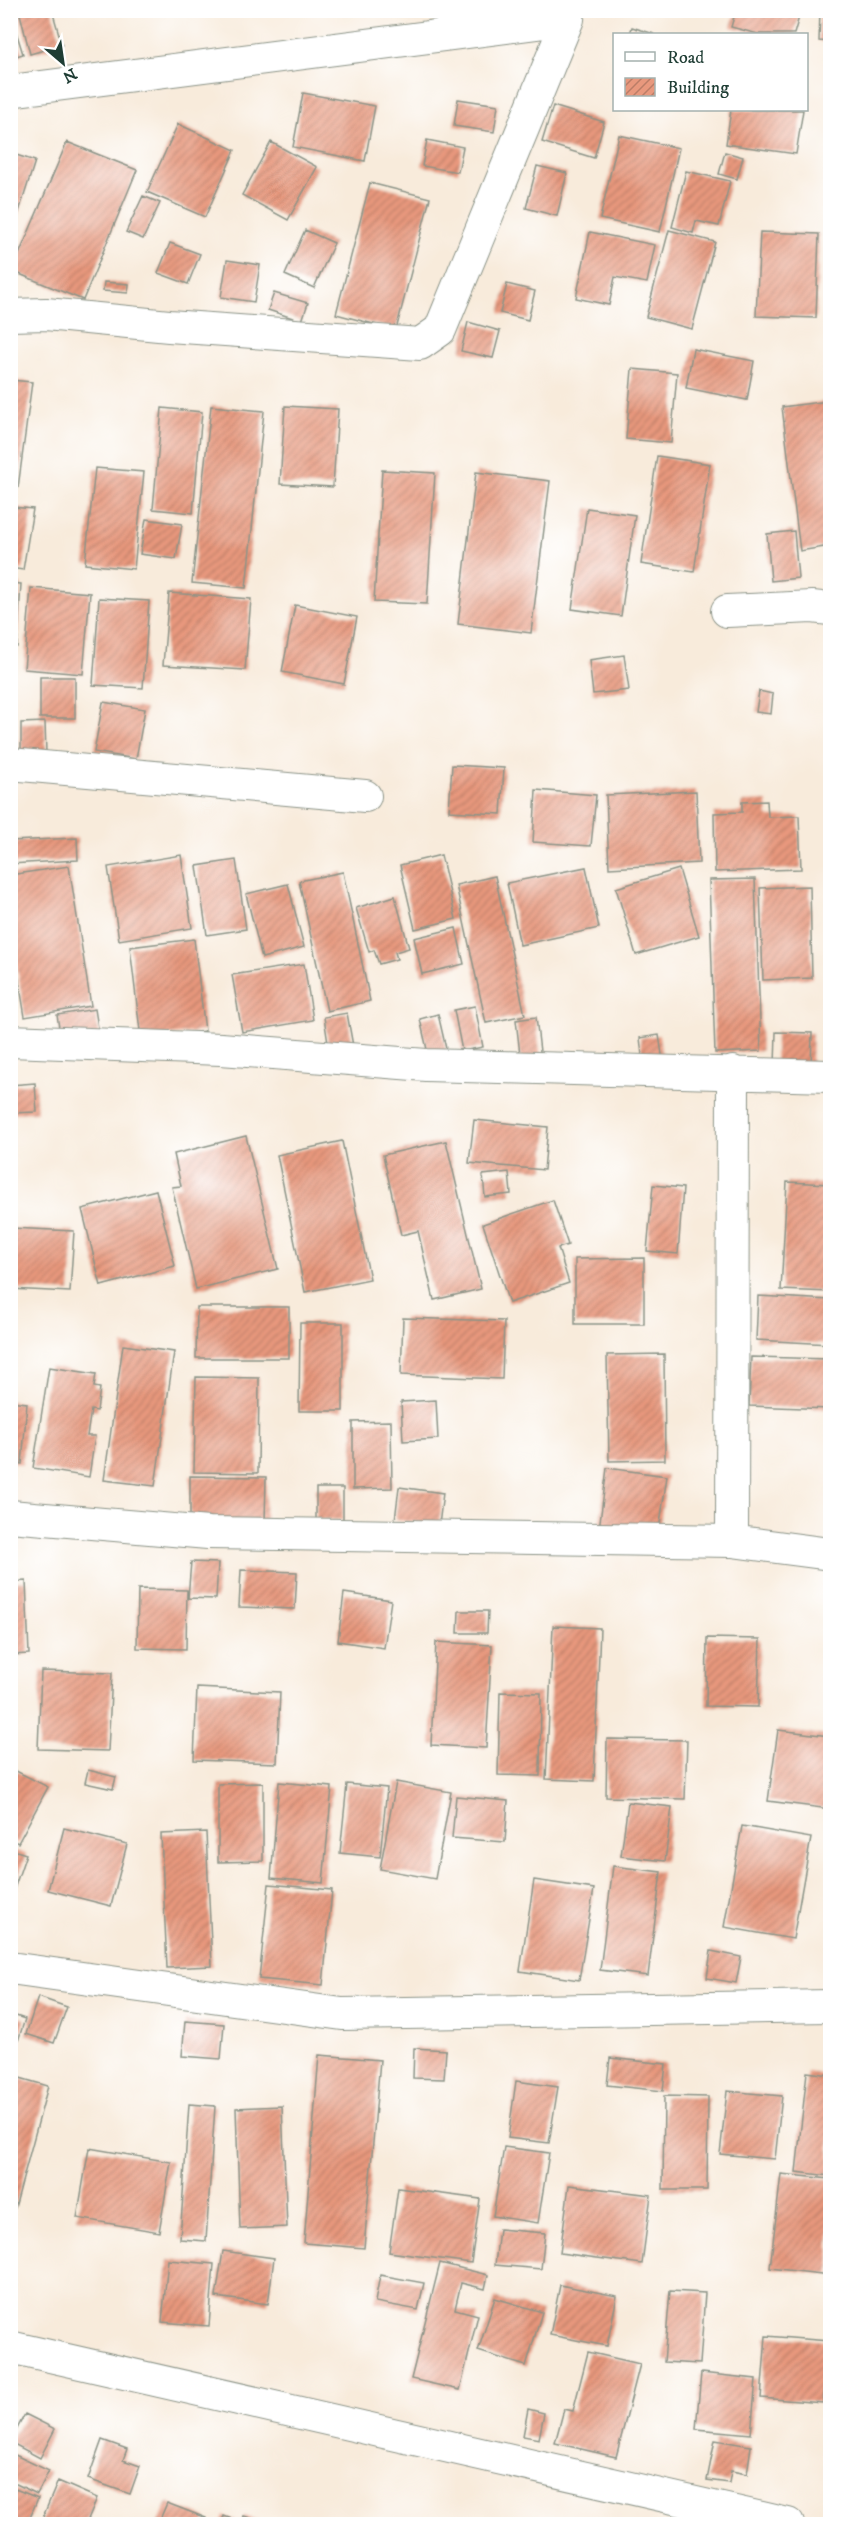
<svg xmlns="http://www.w3.org/2000/svg" width="841" height="2535" font-family="'IM FELL DW Pica',serif">
<style>
.building{fill:url(#building-hatch)}
.lines{fill:none;stroke-linecap:round;stroke-linejoin:round}
.street-casing{stroke:#8c9488;stroke-width:34}
.street{stroke:#fff;stroke-width:32}
</style>
<defs>
<pattern id="building-hatch" width="6" height="6" patternUnits="userSpaceOnUse" patternTransform="scale(1.5)"><rect width="6" height="6" fill="#e8987d"/><path d="M-1 1l2-2M0 6l6-6M5 7l2-2" fill="none" stroke="#bb7d67"/></pattern>
</defs>
<rect width="100%" height="100%" fill="#fff"/>
<filter id="ink" filterUnits="userSpaceOnUse"><feTurbulence type="fractalNoise" baseFrequency=".0167" numOctaves="2"/><feDisplacementMap in="SourceGraphic" scale="12" xChannelSelector="R" yChannelSelector="G"/><feConvolveMatrix kernelMatrix="1 2 1 2 8 2 1 2 1" color-interpolation-filters="sRGB"/></filter>
<filter id="wash" filterUnits="userSpaceOnUse"><feTurbulence type="fractalNoise" baseFrequency=".008" numOctaves="4" result="noise"/><feDisplacementMap in="SourceGraphic" scale="24" xChannelSelector="R" yChannelSelector="G"/><feGaussianBlur stdDeviation="1.35" result="paint"/><feColorMatrix in="noise" values="0 0 0 0 0 0 0 0 0 0 0 0 0 0 0 0 0 1.4 0 .05"/><feComposite in="paint" operator="in"/></filter>
<g filter="url(#wash)">
<rect width="100%" height="100%" fill="#f8ebdb"/>
<g id="blocks">
<path class="building" d="M19,10h33l10,35 -32,9z
M736,10h65l-7,24h-36l-27,-7z
M820,10h10v32l-11,-1z
M10,12l13,42 -13,4z
M632,27l22,7h-24z
M303,93l72,13 -10,55 -72,-14z
M458,99l40,6 -4,27 -40,-6z
M553,106l51,16 -10,36 -52,-16z
M731,110h72l-7,44 -70,-10z
M178,124l57,26 -30,67 -58,-25z
M619,135l60,13 -19,84 -60,-13z
M427,140l36,7 -5,25 -36,-6z
M67,142l70,28 -54,130 -71,-29z
M271,142l46,25 -29,53 -46,-25z
M725,152l18,5 -6,22 -18,-5z
M10,153l25,8 -18,57 -7,-3z
M537,166l30,7 -10,43 -31,-8z
M686,171l44,10 -11,45 -23,-5 -3,12 -21,-6z
M370,183l60,15 -34,132 -60,-16z
M143,196l17,7 -17,36 -17,-7z
M305,230l29,13 -20,45 -29,-13z
M669,230l46,12 -23,87 -46,-12z
M590,232l65,13 -8,38 -32,-6 -6,28 -33,-7z
M760,232l59,2 -3,84 -60,-2z
M170,243l30,11 -12,30 -30,-11z
M227,260l33,5 -6,37 -33,-5z
M104,282l25,2 -1,9 -25,-2z
M507,284l28,7 -7,29 -28,-7z
M274,293l34,10 -6,18 -34,-11z
M468,322l32,9 -7,27 -32,-7z
M693,349l61,12 -7,39 -61,-12z
M632,369l45,4 -6,70 -45,-4z
M10,380l22,2 -14,106 -8,-1z
M828,401l2,20v125l-30,5 -18,-144z
M211,406l53,5 -18,177 -54,-5z
M285,406l53,3 -5,78 -53,-3z
M162,408l40,4 -9,101 -40,-4z
M657,456l53,8 -16,108 -53,-8z
M95,468l49,4 -10,97 -49,-5z
M382,470l53,3 -8,131 -53,-2z
M476,472l74,9 -19,152 -73,-9z
M10,498l4,1 -1,8 20,2 -10,61 -13,-2z
M587,508l48,7 -14,101 -49,-7z
M146,519l36,5 -6,35 -36,-5z
M794,531l4,47 -27,3 -4,-47z
M10,583l11,1 -4,63h-7z
M31,588l59,5 -7,81 -59,-5z
M169,593l82,6 -6,71 -82,-5z
M99,598l50,3 -6,87 -50,-3z
M295,605l62,12 -13,67 -62,-12z
M624,655l5,35 -36,4 -4,-34z
M40,677h35v41h-35z
M759,691l14,3 -2,20 -15,-2z
M103,702l42,7 -9,50 -42,-7z
M45,722l1,31 -25,1v-31z
M452,765l52,3 -3,46 -52,-3z
M536,790l60,5 -5,51 -58,-4z
M696,791l3,72 -90,5 -3,-73z
M767,801l1,16 31,-1 2,53 -86,3 -1,-59 28,-1v-10z
M77,838l1,22 -68,4v-23z
M181,855l11,73 -73,12 -11,-73z
M441,855l15,64 -41,10 -15,-64z
M236,860l10,69 -39,6 -10,-69z
M69,866l22,140 -66,11 -15,-91v-51z
M586,867l13,61 -79,17 -13,-62z
M679,869l20,67 -63,19 -20,-67z
M343,872l27,129 -43,10 -28,-130z
M495,876l30,139 -39,8 -30,-138z
M755,879l6,172 -46,2 -6,-173z
M288,884l16,63 -42,11 -16,-64z
M810,886l2,92 -49,2 -3,-92z
M395,896l14,52 -14,4 2,7 -18,5 -5,-14 -5,2 -13,-44z
M456,928l8,36 -42,10 -8,-36z
M194,939l11,92 -64,8 -11,-92z
M304,964l9,56 -71,12 -10,-57z
M475,1006l8,41 -21,4 -8,-41z
M95,1009l4,25 -38,6 -4,-25z
M347,1013l6,33 -24,4 -5,-33z
M438,1014l9,39 -18,5 -9,-39z
M536,1017l5,43 -20,3 -5,-43z
M776,1032l36,1 -1,34 -36,-1z
M659,1035l4,26 -20,3 -3,-26z
M35,1083l2,29 -27,1v-28z
M474,1120l74,7 -4,43 -75,-7z
M246,1136l32,133 -82,20 -24,-102 9,-1 -7,-32z
M342,1141l28,138 -65,13 -28,-137z
M446,1141l35,148 -47,11 -16,-69 -17,4 -18,-80z
M509,1172l2,22 -26,3 -2,-22z
M787,1182l43,2v108l-49,-2z
M653,1185l30,3 -5,66 -31,-3z
M156,1190l19,76 -74,20 -19,-77z
M553,1200l15,45 -10,3 11,35 -60,20 -26,-79z
M10,1228l64,3 -4,61 -60,-3z
M644,1258v66h-69v-65z
M758,1296l72,4v44l-74,-4z
M197,1307h92v51h-93z
M403,1318l101,3 -2,58 -101,-4z
M300,1323h43v88h-44z
M123,1345l51,7 -19,134 -51,-6z
M664,1354l1,106 -56,1 -2,-106z
M751,1357l79,2v50l-81,-3z
M49,1367l47,7 -2,13 6,1 -3,23 -6,-1 -4,26h8l-6,41 -56,-9z
M196,1377l63,1 -1,95 -64,-1z
M436,1400l2,39 -35,2 -2,-39z
M10,1401l17,2 -5,61 -12,-1z
M391,1421l1,67 -39,1v-67z
M607,1468l60,8 -9,61 -59,-8z
M190,1476l76,1 -1,47 -75,-1z
M399,1487l44,6 -4,32 -44,-5z
M316,1488h27v32l-27,-1z
M191,1562l27,1 -2,36 -28,-1z
M241,1570l56,2 -2,37 -56,-2z
M26,1581l3,73 -19,1v-73z
M138,1589l49,1 -1,59 -49,-1z
M344,1593l47,7 -7,48 -46,-7z
M459,1611h29l-1,22h-29z
M553,1626l47,2 -6,153 -48,-2z
M707,1638l53,1 -2,68 -52,-1z
M436,1642l56,3 -6,103 -55,-3z
M41,1671l71,2 -4,78 -70,-2z
M197,1688l83,4 -3,71 -83,-3z
M500,1692l41,1 -1,83 -42,-1z
M778,1730l52,6v73l-62,-8z
M607,1739l80,1 -2,59 -79,-2z
M10,1768l38,19 -30,56 -8,-4z
M88,1770l28,7 -3,12 -28,-6z
M279,1782l53,5 -9,96 -52,-5z
M396,1782l55,10 -16,87 -55,-10z
M263,1783v78l-45,1v-78z
M347,1784l40,4 -7,69 -40,-4z
M456,1796l52,5 -3,41 -53,-4z
M628,1802l44,5 -7,54 -44,-5z
M742,1826l69,12 -18,101 -69,-12z
M64,1828l63,16 -16,62 -63,-16z
M206,1832l6,134 -45,2 -6,-134z
M10,1849l16,5 -15,44 -1,-1z
M613,1866l48,6 -13,104 -48,-6z
M534,1880l60,9 -15,91 -59,-9z
M269,1884l63,6 -9,95 -64,-6z
M711,1951l30,6 -5,26 -29,-5z
M38,1997l29,10 -13,36 -28,-9z
M10,2014l15,5 -14,44h-1z
M185,2021l39,3 -3,35 -39,-3z
M414,2048l32,2 -2,29 -31,-1z
M319,2055l61,5 -16,188 -60,-5z
M610,2058l56,6 -3,27 -56,-6z
M807,2072l23,3v101l-34,-4z
M13,2076l35,10 -33,122 -5,-1v-120z
M516,2081l42,6 -9,56 -41,-5z
M727,2091l55,5 -7,63 -55,-5z
M664,2096l44,1 -1,93h-44z
M189,2104l26,2 -9,135 -26,-2z
M282,2106l5,121 -47,2 -4,-121z
M504,2147l45,6 -11,70 -45,-7z
M89,2148l82,14 -12,70 -82,-14z
M781,2174l49,5v96l-60,-7z
M569,2185l82,10 -9,69 -82,-11z
M398,2188l82,11 -9,64 -82,-11z
M499,2229l46,4 -4,36 -46,-4z
M223,2251l51,7 -6,46 -52,-7z
M168,2260l46,4 -5,62 -47,-4z
M440,2263l48,12 -3,14 -24,-6 -6,26 23,6 -18,75 -49,-11z
M380,2275l44,8 -6,27 -43,-8z
M560,2285l57,11 -10,50 -57,-11z
M670,2291l35,2 -5,71 -36,-2z
M495,2298l47,14 -16,54 -48,-15z
M766,2336l63,5 -6,62 -62,-5z
M588,2352l52,12 -24,93 -61,-14 9,-34 9,2z
M701,2373l55,6 -5,55 -55,-5z
M528,2409l16,4 -5,26 -16,-3z
M25,2414l30,15 -15,29 -30,-16z
M102,2440l25,9 -4,11 17,6 -10,28 -42,-15z
M715,2440l36,6 -4,28 -16,-3 -2,12 -22,-3z
M13,2454l36,17 -12,23 -27,-13z
M58,2481l39,17 -11,26h-46z
M10,2487l28,11 -11,26h-17z
M167,2503l39,15 -2,6h-46z
M224,2516l18,7 2,-7 25,8h-48z"/>
</g>
</g>
<g filter="url(#ink)">
<use href="#blocks" fill-opacity="0" stroke="#8c9488" stroke-width="1.5"/>
<g class="lines">
<defs>
<path id="street" d="M10,91l558,-72
M10,315l36,-1 123,12 251,18 20,-14 128,-311 1,-9
M727,611l85,-4 18,2
M10,764l355,32
M10,1041l211,8 205,16 404,11
M10,1516l198,17 524,8 98,13
M732,1541l1,-469
M10,1968l332,46 488,-8
M10,2347l778,177"/>
</defs>
<use href="#street" class="street-casing"/>
<use href="#street" class="street"/>
</g>
</g>
<rect width="841" height="2535" fill="none" stroke="#fff" stroke-width="36"/>
<rect x="613" y="33" width="195" height="78" fill="#ffffff" stroke="#a5b1ae" stroke-width="1.5"/>
<rect x="625" y="52" width="30" height="9" fill="#ffffff" stroke="#a5b1ae" stroke-width="1.5"/>
<text x="667" y="63" font-size="18" fill="#1f3d34">Road</text>
<rect x="625" y="78" width="30" height="18" fill="url(#building-hatch)" stroke="#a5b1ae" stroke-width="1.5"/>
<text x="667" y="93" font-size="18" fill="#1f3d34">Building</text>
<g transform="translate(63 63) rotate(151)" stroke="#ffffff" stroke-width="4.5" paint-order="stroke">
<path d="M0-4.5L10 22L0 15L-10 22Z" fill="#1f3d34"/>
<text y="-9" font-size="16" font-weight="bold" text-anchor="middle" fill="#1f3d34">N</text>
</g>
</svg>
